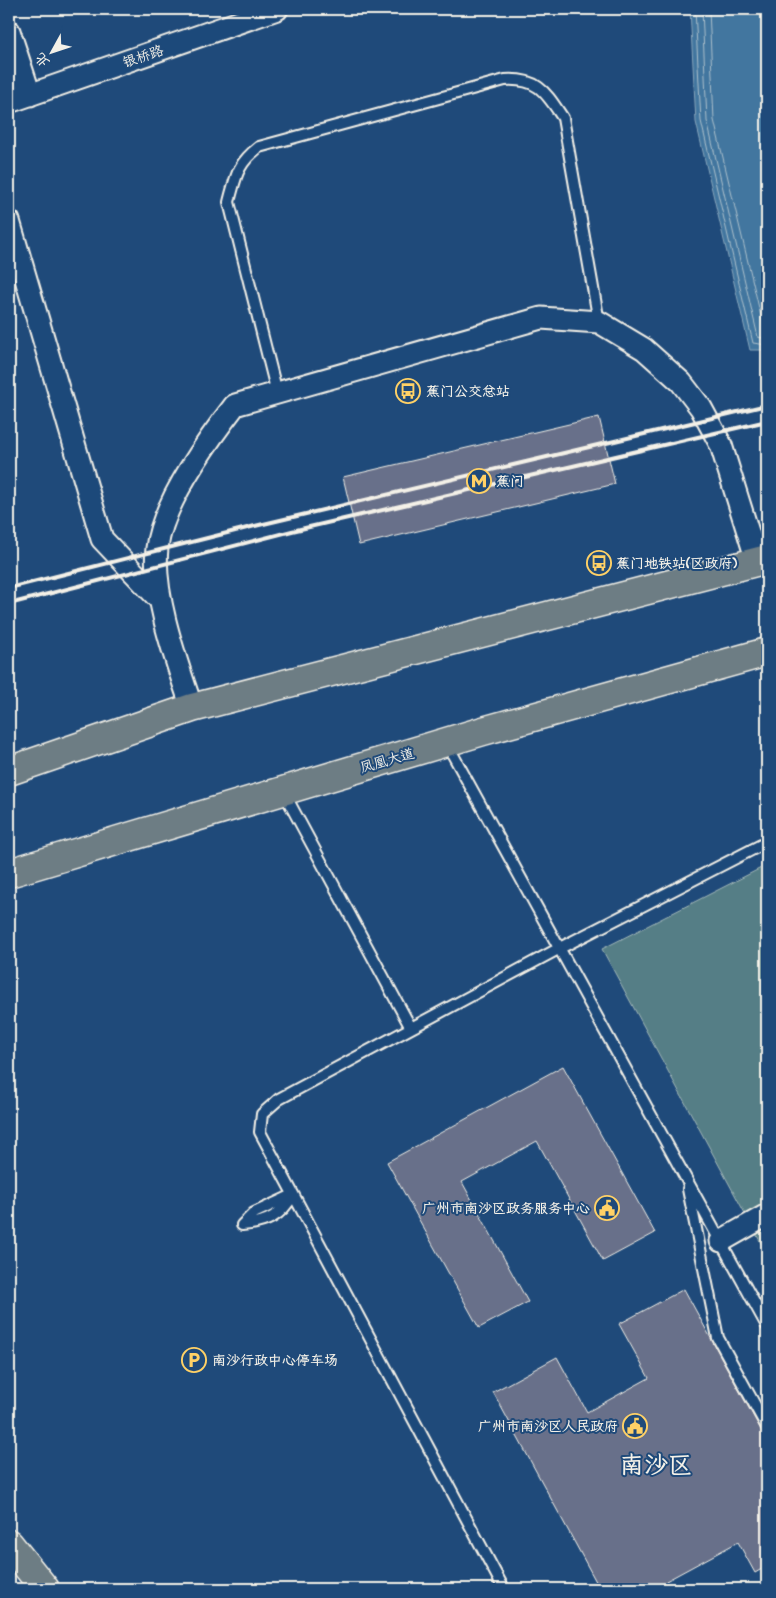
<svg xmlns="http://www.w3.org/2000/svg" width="776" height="1598" font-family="'Architects Daughter','LXGW WenKai TC',sans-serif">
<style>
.green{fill:#547e86;stroke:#a4b8b7}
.water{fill:#42769f;stroke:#89a7bc}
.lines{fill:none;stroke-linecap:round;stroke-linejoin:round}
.shore{stroke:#adc0cb;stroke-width:1}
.building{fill:#68708a;stroke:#f4f1e8}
.lane-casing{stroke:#f4f1e8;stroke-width:14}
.street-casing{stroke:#f4f1e8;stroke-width:25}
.primary-casing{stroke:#f4f1e8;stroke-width:31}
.highway-casing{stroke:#f4f1e8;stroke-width:31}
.lane{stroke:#1f4a7a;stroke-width:10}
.street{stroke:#1f4a7a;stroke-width:21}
.primary{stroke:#6d7d84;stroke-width:28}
.highway{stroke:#6d7d84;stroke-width:28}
.rail{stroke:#f4f1e8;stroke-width:4}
.labels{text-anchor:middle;stroke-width:4;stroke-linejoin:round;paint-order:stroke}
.street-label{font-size:14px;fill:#f4f1e8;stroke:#1f4a7a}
.poi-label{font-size:14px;font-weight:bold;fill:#f4f1e8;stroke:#1f4a7a;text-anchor:start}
.town-label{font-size:24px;font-weight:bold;fill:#f4f1e8;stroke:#1f4a7a}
</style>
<rect width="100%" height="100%" fill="#1f4a7a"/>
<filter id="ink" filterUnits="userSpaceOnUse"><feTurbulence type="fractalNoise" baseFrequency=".02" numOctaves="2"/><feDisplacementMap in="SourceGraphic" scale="10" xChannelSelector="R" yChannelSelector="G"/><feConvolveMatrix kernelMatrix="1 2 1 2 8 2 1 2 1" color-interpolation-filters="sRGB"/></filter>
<g filter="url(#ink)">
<path class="green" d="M767,865v389l-165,-305z"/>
<path class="water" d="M690,9h77v341h-17l-54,-228z"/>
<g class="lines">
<path class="shore" d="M695,9l6,112 52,222 14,2
M702,9l5,112 51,216 9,2
M709,9l5,111 50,209 3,2"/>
</g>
<path class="building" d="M599,417l16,67 -256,61 -16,-68z
M563,1066l92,167 -52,28 -66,-120 -75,41 66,120 -49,26 -92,-166z
M684,1289l83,152v125l-12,7 -17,-31 -72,39 4,8h-70l-107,-197 64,-35 30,55 62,-34 -30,-54z"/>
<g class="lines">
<defs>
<path id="lane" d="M277,393l-48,-191c7,-26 8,-38 30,-55l246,-67c34,-2 41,13 58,38l36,204
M447,744l320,582
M283,791l128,237
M688,1189l30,149 49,89
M242,1225c25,-2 39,-9 51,-30
M242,1225l12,-12 39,-18
M504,1589l-244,-457 2,-18 17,-15 281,-151 207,-106"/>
<path id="street" d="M9,31l21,64
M9,102l268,-93
M9,221l93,318 58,61
M192,708c-15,-45 -40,-113 -35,-160 5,-44 51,-108 78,-143l306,-87 58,4 45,27 37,33 20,26 20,37 36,116
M721,1241l46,-26"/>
<path id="primary" d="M9,771l183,-63 575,-149
M9,873l474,-142 284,-79"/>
<path id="highway" d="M9,1544l36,45"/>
</defs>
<use href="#lane" class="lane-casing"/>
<use href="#street" class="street-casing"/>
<use href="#primary" class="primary-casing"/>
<use href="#highway" class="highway-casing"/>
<use href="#lane" class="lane"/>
<use href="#street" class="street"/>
<use href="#primary" class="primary"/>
<use href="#highway" class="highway"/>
<path class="rail" d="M9,588l246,-62 512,-121
M9,604l283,-73 475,-110"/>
</g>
</g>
<defs>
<symbol id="bus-ring" viewBox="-11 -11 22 22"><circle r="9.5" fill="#1f4a7a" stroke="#ffd166" stroke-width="1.5"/><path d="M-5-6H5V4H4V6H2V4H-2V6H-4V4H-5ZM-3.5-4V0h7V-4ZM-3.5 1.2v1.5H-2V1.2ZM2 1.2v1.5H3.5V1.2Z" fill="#ffd166"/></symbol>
<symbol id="metro-ring" viewBox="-11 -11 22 22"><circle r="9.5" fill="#1f4a7a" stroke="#ffd166" stroke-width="1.5"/><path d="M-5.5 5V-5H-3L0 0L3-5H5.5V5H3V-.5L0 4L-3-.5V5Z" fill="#ffd166"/></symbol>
<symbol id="civic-ring" viewBox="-11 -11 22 22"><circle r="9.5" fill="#1f4a7a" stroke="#ffd166" stroke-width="1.5"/><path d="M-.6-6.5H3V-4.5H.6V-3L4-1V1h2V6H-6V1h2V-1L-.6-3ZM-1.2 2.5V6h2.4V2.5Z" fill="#ffd166"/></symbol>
<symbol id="parking-ring" viewBox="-11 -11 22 22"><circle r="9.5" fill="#1f4a7a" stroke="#ffd166" stroke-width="1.5"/><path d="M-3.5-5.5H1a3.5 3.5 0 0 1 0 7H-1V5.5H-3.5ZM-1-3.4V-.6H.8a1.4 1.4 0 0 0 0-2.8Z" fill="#ffd166"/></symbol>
</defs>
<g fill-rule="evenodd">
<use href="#bus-ring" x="394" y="377" width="28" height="28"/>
<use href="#metro-ring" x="465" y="467" width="28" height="28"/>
<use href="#bus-ring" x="585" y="549" width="28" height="28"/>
<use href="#civic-ring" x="593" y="1194" width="28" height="28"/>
<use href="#parking-ring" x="180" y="1346" width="28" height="28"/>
<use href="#civic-ring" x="621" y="1412" width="28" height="28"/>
</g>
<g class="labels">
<g class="street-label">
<text transform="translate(143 56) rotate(-19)" y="5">银桥路</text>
<text transform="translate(387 760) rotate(-16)" y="5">凤凰大道</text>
</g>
<g class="poi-label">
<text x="426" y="396">蕉门公交总站</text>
<text x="496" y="486">蕉门</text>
<text x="616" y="568">蕉门地铁站(区政府)</text>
<text x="590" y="1213" text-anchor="end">广州市南沙区政务服务中心</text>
<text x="212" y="1365">南沙行政中心停车场</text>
<text x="618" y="1431" text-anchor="end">广州市南沙区人民政府</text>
</g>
<g class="town-label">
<text x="656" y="1473">南沙区</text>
</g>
</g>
<rect width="776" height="1598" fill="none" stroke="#1f4a7a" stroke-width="30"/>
<rect x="15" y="15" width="746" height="1568" fill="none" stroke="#f4f1e8" stroke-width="2" filter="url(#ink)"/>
<g transform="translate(52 52) rotate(230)" stroke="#1f4a7a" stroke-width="4" paint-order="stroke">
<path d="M0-4L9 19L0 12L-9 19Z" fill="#f4f1e8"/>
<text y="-8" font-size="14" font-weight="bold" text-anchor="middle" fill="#f4f1e8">北</text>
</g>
</svg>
